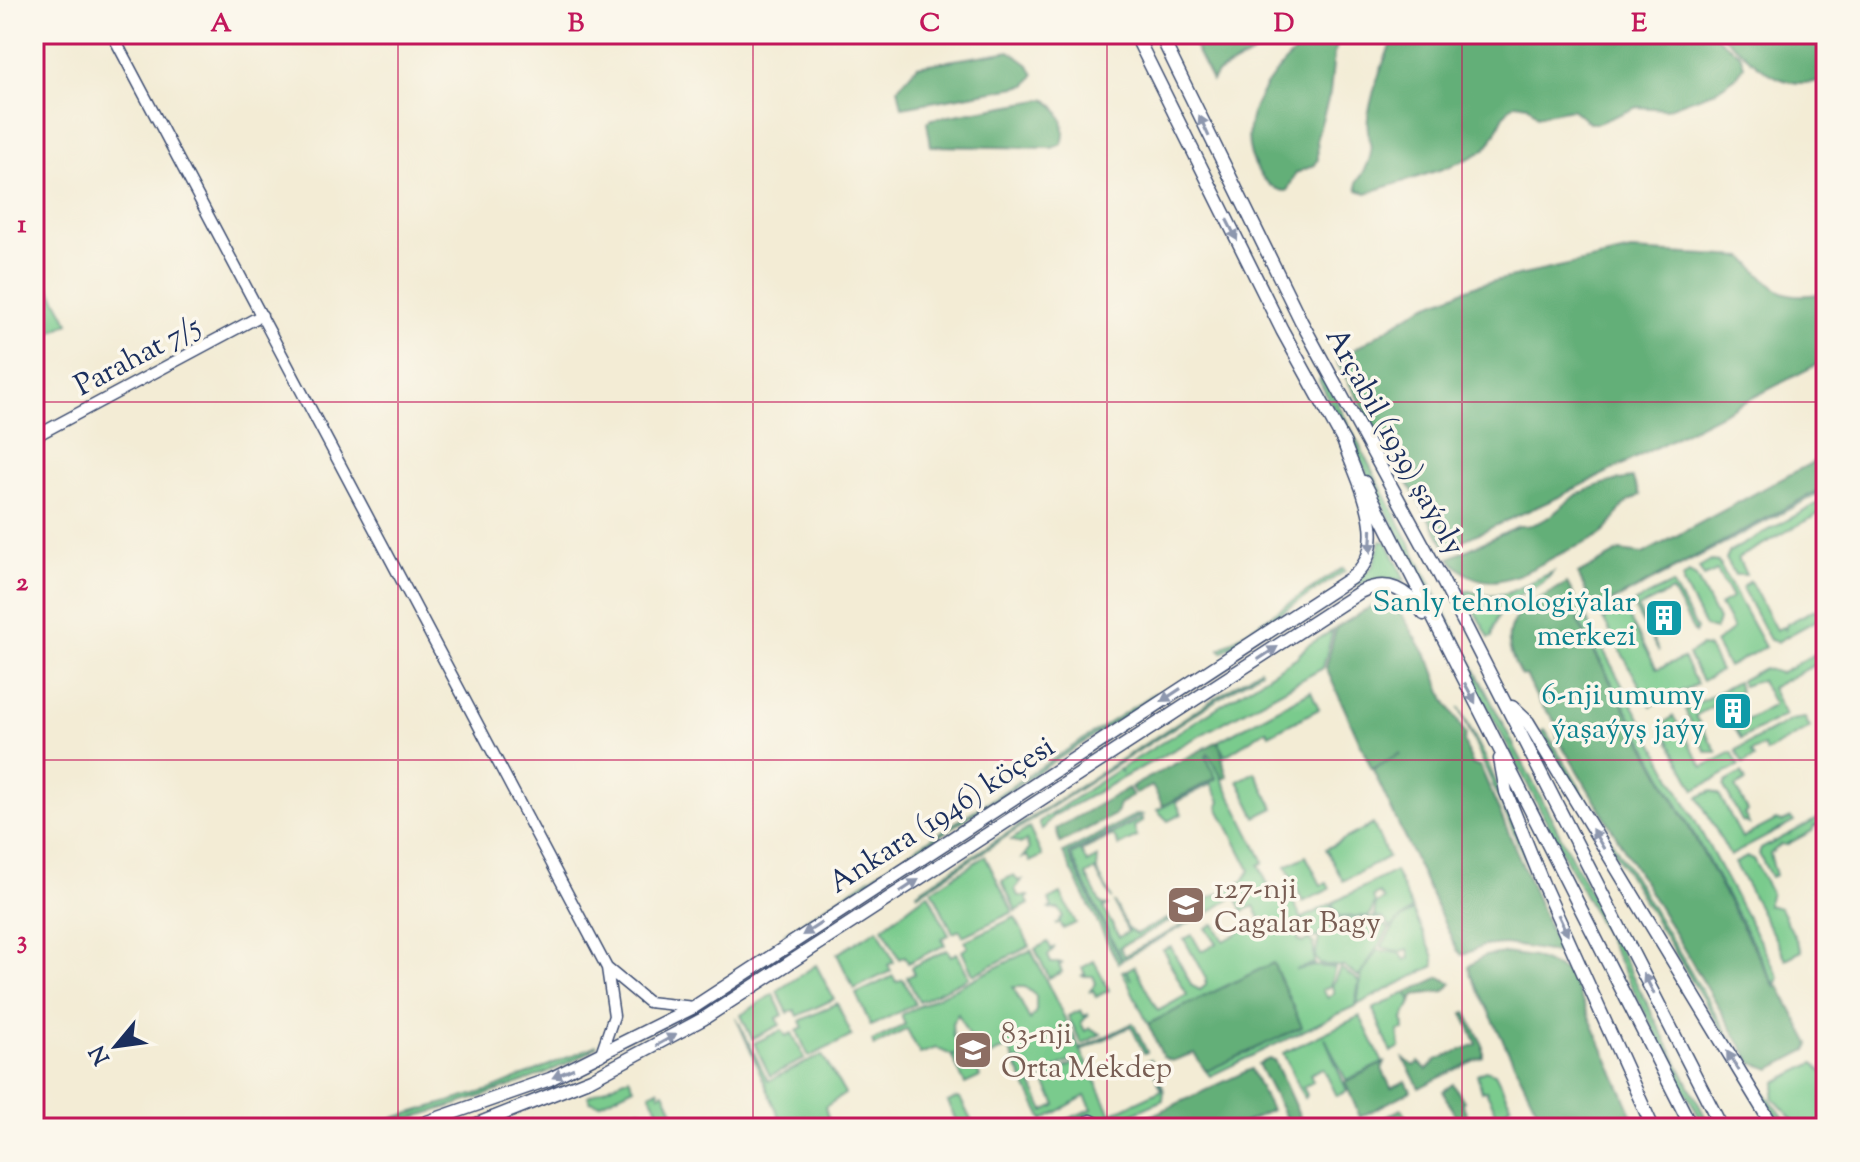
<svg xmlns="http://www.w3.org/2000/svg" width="1860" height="1162" font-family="'Sorts Mill Goudy',serif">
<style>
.green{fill:#7acb8d;stroke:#4a7d76;stroke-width:2;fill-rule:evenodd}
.forest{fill:#63af78;stroke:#3f6f6b;stroke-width:2}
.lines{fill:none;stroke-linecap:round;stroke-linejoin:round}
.minor-casing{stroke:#3b4b70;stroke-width:13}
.major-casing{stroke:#3b4b70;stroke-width:15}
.minor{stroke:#fff;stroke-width:10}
.major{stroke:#fff;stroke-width:12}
.oneway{fill:#8d97ae}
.grid{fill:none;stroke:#c2185b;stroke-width:2;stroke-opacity:0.55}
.labels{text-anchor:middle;stroke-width:7;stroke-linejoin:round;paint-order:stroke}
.street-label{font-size:30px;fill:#1b2f5e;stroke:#fbf7ec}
.culture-label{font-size:30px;fill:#0d838f;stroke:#fbf7ec;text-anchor:end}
.education-label{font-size:30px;fill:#785e54;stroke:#fbf7ec;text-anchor:start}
.neatline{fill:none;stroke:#c2185b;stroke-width:3}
.grid-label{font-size:26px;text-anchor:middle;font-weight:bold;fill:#c2185b}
</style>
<rect width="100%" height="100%" fill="#fbf7ec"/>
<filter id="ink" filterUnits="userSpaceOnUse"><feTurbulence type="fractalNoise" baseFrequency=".0125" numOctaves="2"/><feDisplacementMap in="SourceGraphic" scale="16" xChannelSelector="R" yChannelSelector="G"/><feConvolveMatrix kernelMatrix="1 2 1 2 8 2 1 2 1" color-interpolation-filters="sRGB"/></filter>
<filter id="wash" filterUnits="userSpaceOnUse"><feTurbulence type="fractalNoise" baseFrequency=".006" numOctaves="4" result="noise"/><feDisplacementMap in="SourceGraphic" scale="32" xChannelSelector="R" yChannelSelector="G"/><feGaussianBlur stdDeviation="1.8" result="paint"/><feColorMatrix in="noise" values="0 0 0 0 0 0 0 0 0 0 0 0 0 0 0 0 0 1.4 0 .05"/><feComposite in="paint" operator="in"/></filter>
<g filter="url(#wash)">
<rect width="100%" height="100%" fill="#f3ecd5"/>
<path class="green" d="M43,275l26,48 -24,13 -11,-20v-36z
M1324,377l387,751h-6l-386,-748z
M1826,487v3l-228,119z
M1826,499v11l-88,48 8,17h-11l-9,-16 3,-7z
M1381,541l6,1 18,38 -26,-2 -21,7 -2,-3 17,-16z
M1711,561l7,1 47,85 -37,20 -13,-24 18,-14 -13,-24 12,-7 -15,-27 -13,6 -5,-9z
M1343,568l2,3 -123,81 -2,-3z
M1553,572c-17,25 -52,13 -61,65l-3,1 -25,-48 27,6 17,-3z
M1689,573l7,4 22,43 -3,10 -10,-3 -22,-43v-6z
M1750,581l26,49 7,-3 2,3 2,-6 28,-15 3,4 8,-5v7l-49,27 -7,-2 -28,-52z
M1672,584l25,45 -2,4 -23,-42 -34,17 21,44 -26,-46 2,-4z
M1620,610l6,2 31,57 26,-11 14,26 -46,22 -48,-87z
M1585,616l194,361 -3,9 -198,-366z
M1333,630l-10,38 -270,148 -11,14 -3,-8 80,-53 3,4 -2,-4 177,-112 10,-11z
M1701,646l7,1 12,24 -18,10 -14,-26z
M1815,654l3,9 -47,25 14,27 -44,24 -7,-12 40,-22 -13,-25 -18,6 -3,-5 24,-13 16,5z
M1260,669l1,2 -343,223 -1,-2z
M1737,682l3,9 -45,25 22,36h-11l-21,-42z
M1311,691l8,18 -50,26 -3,-5 -41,26 -7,-15z
M1155,693l2,2 -371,240 -1,-2z
M1459,707l26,50 81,189 -1,4z
M1673,716l30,51 29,-15 7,14 -44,24 -34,-64z
M1805,718l5,10 -44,24 -3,-6 -12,6 3,6 -11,6 -7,-14 55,-30z
M1545,730l213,354 34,44h-6l-31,-43 -213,-353z
M1209,753l55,109 -5,3 14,31 13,-7 16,30 -4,21 4,3 6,-4 6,5v20l-19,6 20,-4 20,2 -5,18 -8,4 6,8 6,-5 -2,-7 8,-18 19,13 -4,25 -145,70 -5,-6 97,-43 -29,-64 -125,61 -26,-53 4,-1 5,10 -4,-10 7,-4 24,45 29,-16 -24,-45 8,-3 21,39 8,4 6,-5v-6l-22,-40 8,-4 9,16 16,-8 -11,-15 8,-4 10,17 37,-21 -7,-14 -11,5 -8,-15 -29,19 -6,-2v-10l43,-22 7,-11 -32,-63 2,-6 -9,-17 -35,18 6,12 -14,7 -11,-11 59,-31 -10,-22z
M1255,772l19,36 -18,9 -18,-36z
M1742,773l4,8 -11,6 13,24 -4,3 5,10 -7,-3 -18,-34 2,-5z
M1712,791l7,3 23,44 34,-18 7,2 8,-4 3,4 -64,34 -32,-59z
M1137,814l5,1 -74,39 53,107 -3,2 -55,-110z
M1142,818l1,3 -9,6 3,10 -18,9 -6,-11 -32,16 6,12 11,-6 -1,14 15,28 -17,-29 -9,5 15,29 6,2 -4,2 16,29 9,-5 -14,-30 14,27 8,5 46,-22 10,9 -70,39 -51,-105zM1181,915l4,9 -61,32 -4,-9z
M1817,819l4,7h-7l-2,5 -26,14 -5,-1 -11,10 6,21 -5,2 -12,-23 2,-5z
M1373,824l15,33 -45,24 -17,-32z
M1029,828l13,28 -12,6 -3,-6 -5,2 7,-9 -3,-8 -6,3 -9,-4z
M985,856l28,56 -50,24 -3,-6 -7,3 -21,-43z
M1306,856l15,29 6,-2 3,6 -27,13 -17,-36z
M1747,857l6,2 18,34 -4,12 13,3 22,43 -16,8 -51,-96z
M1395,871l17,38 -21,19 -7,-9 -10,-3 2,-12 8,-4 -5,-7 -6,4 2,7 -6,12 -30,1 -7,-14z
M1014,875l4,6 4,-1 -7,9 3,7h12l-4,2 3,6 -13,7 -14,-30z
M928,893l21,42 -7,3 3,7 -37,18 -3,-7 -6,3 -16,-32z
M1061,894l15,29 -13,6 -3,-6 -4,2 7,-9 -4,-7h-11l4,-2 -3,-7z
M1330,904l7,13 -21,21 -8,-1 -6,-6 1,-13z
M1413,911l21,46v9l-77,39 4,-29 16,-26 23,3 5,7 5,-2 -2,-9 -8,3 -19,-5 16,-25z
M1015,917l15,29 -57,29 -11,-24 6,-4 -3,-6z
M1338,918h39l12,11 -30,48 -15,-10 -25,-3 -4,-7 5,-23z
M878,929l16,33 -6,3 3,6 -37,18 -17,-35z
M1048,942l3,7 4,-2 -7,9 3,7h12l-4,2 3,7 -13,6 -14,-29z
M947,950l4,6 6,-3 12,24 -50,25 -12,-25 7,-3 -3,-7z
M1031,950l49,99 53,-26 14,29 -3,1 -13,-27 -50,25 30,63 51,-24 -14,-30 3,-1 13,31 -1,10 -51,23 -23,-9 -31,14h-13l47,-19 -7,-13 -42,24 -26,-53 6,-3 -3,-5 -5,3 -7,-15 -34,16 6,14 -15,7 -13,-27 5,-4 -6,2 -15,-7 -16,6 -13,-25 -33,17 -2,-5 33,-16 -4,-10zM1013,987h12l11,9v15l-6,9zM958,1014l16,33h-11l-10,-10 -1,-14zM1073,1060l2,3 -32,16 13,26 -12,6 -14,-30z
M1094,961l15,29 -13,7 -3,-7 -4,2 7,-9 -3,-7h-12l4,-2 -3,-6z
M816,965l18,34 -36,17 -3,-6 -7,3 -11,-22z
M893,976l3,6 7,-3 12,25 -44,22 -15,-32z
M1406,993l6,8 -9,18 1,11 -6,1 2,16 -9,5 -18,-43z
M773,994l10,21 -6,3 3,7 -28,14 -11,-24z
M837,1003l15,33 -43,21 -12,-26 6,-3 -3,-7z
M1081,1010l3,6 5,-2 -8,9 4,8 5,-3 11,6 -19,10 -14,-28z
M1360,1016l23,47 -37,17 -21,-42 22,53 -10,5 -14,-28 -13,6 3,8 -10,5 4,8 -3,3 -21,-45z
M736,1017l32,64 54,-26 23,39 -20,13 6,21 -20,-3 -31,3 2,-5z
M782,1030l4,6 6,-3 13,26 -35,17 -16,-33z
M597,1045c-20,24 -202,83 -238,83l131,-38z
M1814,1063l12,12v53h-25l-28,-30 3,-16z
M1485,1070l10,3 16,32 -13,11 -12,-25 -4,1 -5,-18z
M629,1077l5,10 -35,17 -9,-3 -2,-5z
M658,1089l2,5 4,-2 10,21 -3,11 -7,-2 -14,-29z
M957,1098l4,2 14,28h-15l-13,-26z
M640,1109l10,12 -6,3 2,4 -14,-2 -3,-4 -23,6z"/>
<path class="forest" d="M1188,34h101l-72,39 -5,8z
M1318,34h23l-7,20 -4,39 -13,44 1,22 -3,6 -19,8 -9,18c-13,0 -22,-9 -29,-20 -31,-52 19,-108 60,-137z
M1396,34h316l28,20 4,11 -7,11 -22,15 -49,18 -29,-2 -39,16h-8l-19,-14 -34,7 -9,-11 -12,-2c-18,12 -16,32 -31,46 -20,16 -91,35 -119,44l-8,-3 -1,-8c27,-37 5,-38 12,-71 6,-29 14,-51 27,-77z
M1720,34h106v45c-48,16 -70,-18 -106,-45z
M1010,51l19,14 5,10 -7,10 -125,22 -4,-19 19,-22z
M1045,99c15,8 23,28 17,45l-10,4 -121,-2 -4,-24 5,-3z
M1631,251l113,6c31,32 34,44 82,36v67l-265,136 -115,52 -110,-187 86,-54 55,-22z
M1826,455v31l-228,123 -3,-6 -3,2 -14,-31 42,-23 23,3z
M1632,478l8,17c-28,15 -17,17 -33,34 -10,11 -30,17 -43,23 -39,20 -81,50 -114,6l68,-32c21,1 35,-11 49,-24 17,-14 44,-21 65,-24z
M1567,583l18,33 -8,4 198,367 4,-1 31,58 -3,6 -36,19 -19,-6 -195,-326c0,-24 -12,-22 -20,-39 -4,-7 -7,-15 -11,-23l-5,1c-31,-55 1,-68 46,-93z
M1379,602l19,6 34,57 13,35 21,35 -2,7 9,23 7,1 80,187 -55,-9 -22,2 -21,9 -5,-5 -84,-180 28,-17 -29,16 -46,-101 10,-40z
M1218,741c7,14 3,23 10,36l-5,2 -15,-26 -2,4 10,21 -53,28 -11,-20 -16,8 -5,-7z
M1128,788l5,8 -14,8 -3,10 -56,29 -4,-14z
M1504,953l29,4 37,16 68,155h-92l-76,-155 -1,-7 16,-10z
M1273,963l29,64 -93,43h-4l-11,-17 -22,8 -9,-4 -15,-33z
M1440,977l12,6 -7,8 -30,4 -3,6 -6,-8z
M1466,1012l17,33v11l-64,32 -15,-29 11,7 4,-4 8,8 9,-10 41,-16 -14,-31z
M1269,1059l5,1 31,68h-14l-33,-64z
M1385,1062l-3,7 9,19 15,-7 5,10 -51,26 -15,-35z
M1251,1069l20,41 -37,18h-109z
M1453,1084l11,17 -2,2 6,14 -10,5 -15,-31z
M1402,1109l12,19h-51l38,-19z"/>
</g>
<g filter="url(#ink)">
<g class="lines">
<defs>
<path id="minor" d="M112,34l495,934 7,48 -14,40
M34,437l228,-122
M607,968l41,34 46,5
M1072,1128l19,-8 15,8"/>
<path id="major" d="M1135,34l147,296 63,114
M1160,34l141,287 137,251 284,556
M1364,482l328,646
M1512,707l16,15 246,406
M1500,759l6,33 37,92 110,244
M410,1128l140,-49 144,-72 657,-429c44,-33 6,-97 -8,-138
M467,1128l124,-49 112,-60 657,-427c28,-14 47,-2 64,22"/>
</defs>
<use href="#minor" class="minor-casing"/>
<use href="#major" class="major-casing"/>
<use href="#minor" class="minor"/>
<use href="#major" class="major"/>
</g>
<defs><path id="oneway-solid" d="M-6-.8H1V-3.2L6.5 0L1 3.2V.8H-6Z" transform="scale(2)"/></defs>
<g class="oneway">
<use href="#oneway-solid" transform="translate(1204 126) rotate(-115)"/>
<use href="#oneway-solid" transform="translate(1232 230) rotate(63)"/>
<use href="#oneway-solid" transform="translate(1371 541) rotate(93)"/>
<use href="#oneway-solid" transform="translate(1268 653) rotate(-33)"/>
<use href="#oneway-solid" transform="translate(1470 693) rotate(62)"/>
<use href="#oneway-solid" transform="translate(1171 695) rotate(147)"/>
<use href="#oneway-solid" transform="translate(1598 839) rotate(-121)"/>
<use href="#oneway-solid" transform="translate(909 886) rotate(-33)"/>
<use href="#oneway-solid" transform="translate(1563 925) rotate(65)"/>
<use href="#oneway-solid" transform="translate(812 929) rotate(147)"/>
<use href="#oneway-solid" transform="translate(1649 984) rotate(-117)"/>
<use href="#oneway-solid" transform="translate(666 1040) rotate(-29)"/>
<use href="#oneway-solid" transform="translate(1733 1061) rotate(-122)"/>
<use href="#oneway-solid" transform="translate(563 1073) rotate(156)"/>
</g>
</g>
<path class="grid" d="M398,34v1094M753,34v1094M1107,34v1094M1462,34v1094M34,402h1792M34,760h1792"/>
<defs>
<symbol id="building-square" viewBox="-11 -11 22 22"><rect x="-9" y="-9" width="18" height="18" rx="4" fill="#0f9aa8" stroke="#fbf7ec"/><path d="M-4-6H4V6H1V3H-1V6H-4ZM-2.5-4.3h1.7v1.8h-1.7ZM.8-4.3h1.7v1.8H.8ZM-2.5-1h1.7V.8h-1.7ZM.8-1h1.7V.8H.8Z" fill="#fff"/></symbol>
<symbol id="school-square" viewBox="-11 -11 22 22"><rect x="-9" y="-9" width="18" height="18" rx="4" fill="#8d6e63" stroke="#fbf7ec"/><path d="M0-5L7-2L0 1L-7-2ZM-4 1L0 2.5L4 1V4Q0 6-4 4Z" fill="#fff"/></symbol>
</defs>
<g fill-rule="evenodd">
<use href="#building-square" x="1642" y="596" width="44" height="44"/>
<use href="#building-square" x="1711" y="689" width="44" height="44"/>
<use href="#school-square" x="1164" y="883" width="44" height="44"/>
<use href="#school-square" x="951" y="1028" width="44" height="44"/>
</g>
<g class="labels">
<g class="street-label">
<text transform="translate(137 355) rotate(-28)" y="10">Parahat 7/5</text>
<text transform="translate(1396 441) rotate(61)" y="10">Arçabil (1939) şaýoly</text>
<text transform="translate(941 814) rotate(-33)" y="10">Ankara (1946) köçesi</text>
</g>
<g class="culture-label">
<text x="1636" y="611">Sanly tehnologiýalar<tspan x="1636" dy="34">merkezi</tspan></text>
<text x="1705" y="704">6-nji umumy<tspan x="1705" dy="34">ýaşaýyş jaýy</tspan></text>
</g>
<g class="education-label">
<text x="1214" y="898">127-nji<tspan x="1214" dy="34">Cagalar Bagy</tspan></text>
<text x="1001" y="1043">83-nji<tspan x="1001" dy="34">Orta Mekdep</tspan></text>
</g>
</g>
<rect width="1860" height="1162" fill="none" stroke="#fbf7ec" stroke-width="88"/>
<g transform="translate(116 1046) rotate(241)" stroke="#fbf7ec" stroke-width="6" paint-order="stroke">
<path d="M0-6L14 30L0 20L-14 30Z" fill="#1b2f5e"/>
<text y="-12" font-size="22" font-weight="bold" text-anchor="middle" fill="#1b2f5e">N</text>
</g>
<rect x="44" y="44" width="1772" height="1074" class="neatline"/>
<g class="grid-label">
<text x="221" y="31">A</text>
<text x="576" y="31">B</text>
<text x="930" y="31">C</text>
<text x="1284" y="31">D</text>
<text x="1639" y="31">E</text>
<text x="22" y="232">1</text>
<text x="22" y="590">2</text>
<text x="22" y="948">3</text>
</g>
</svg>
